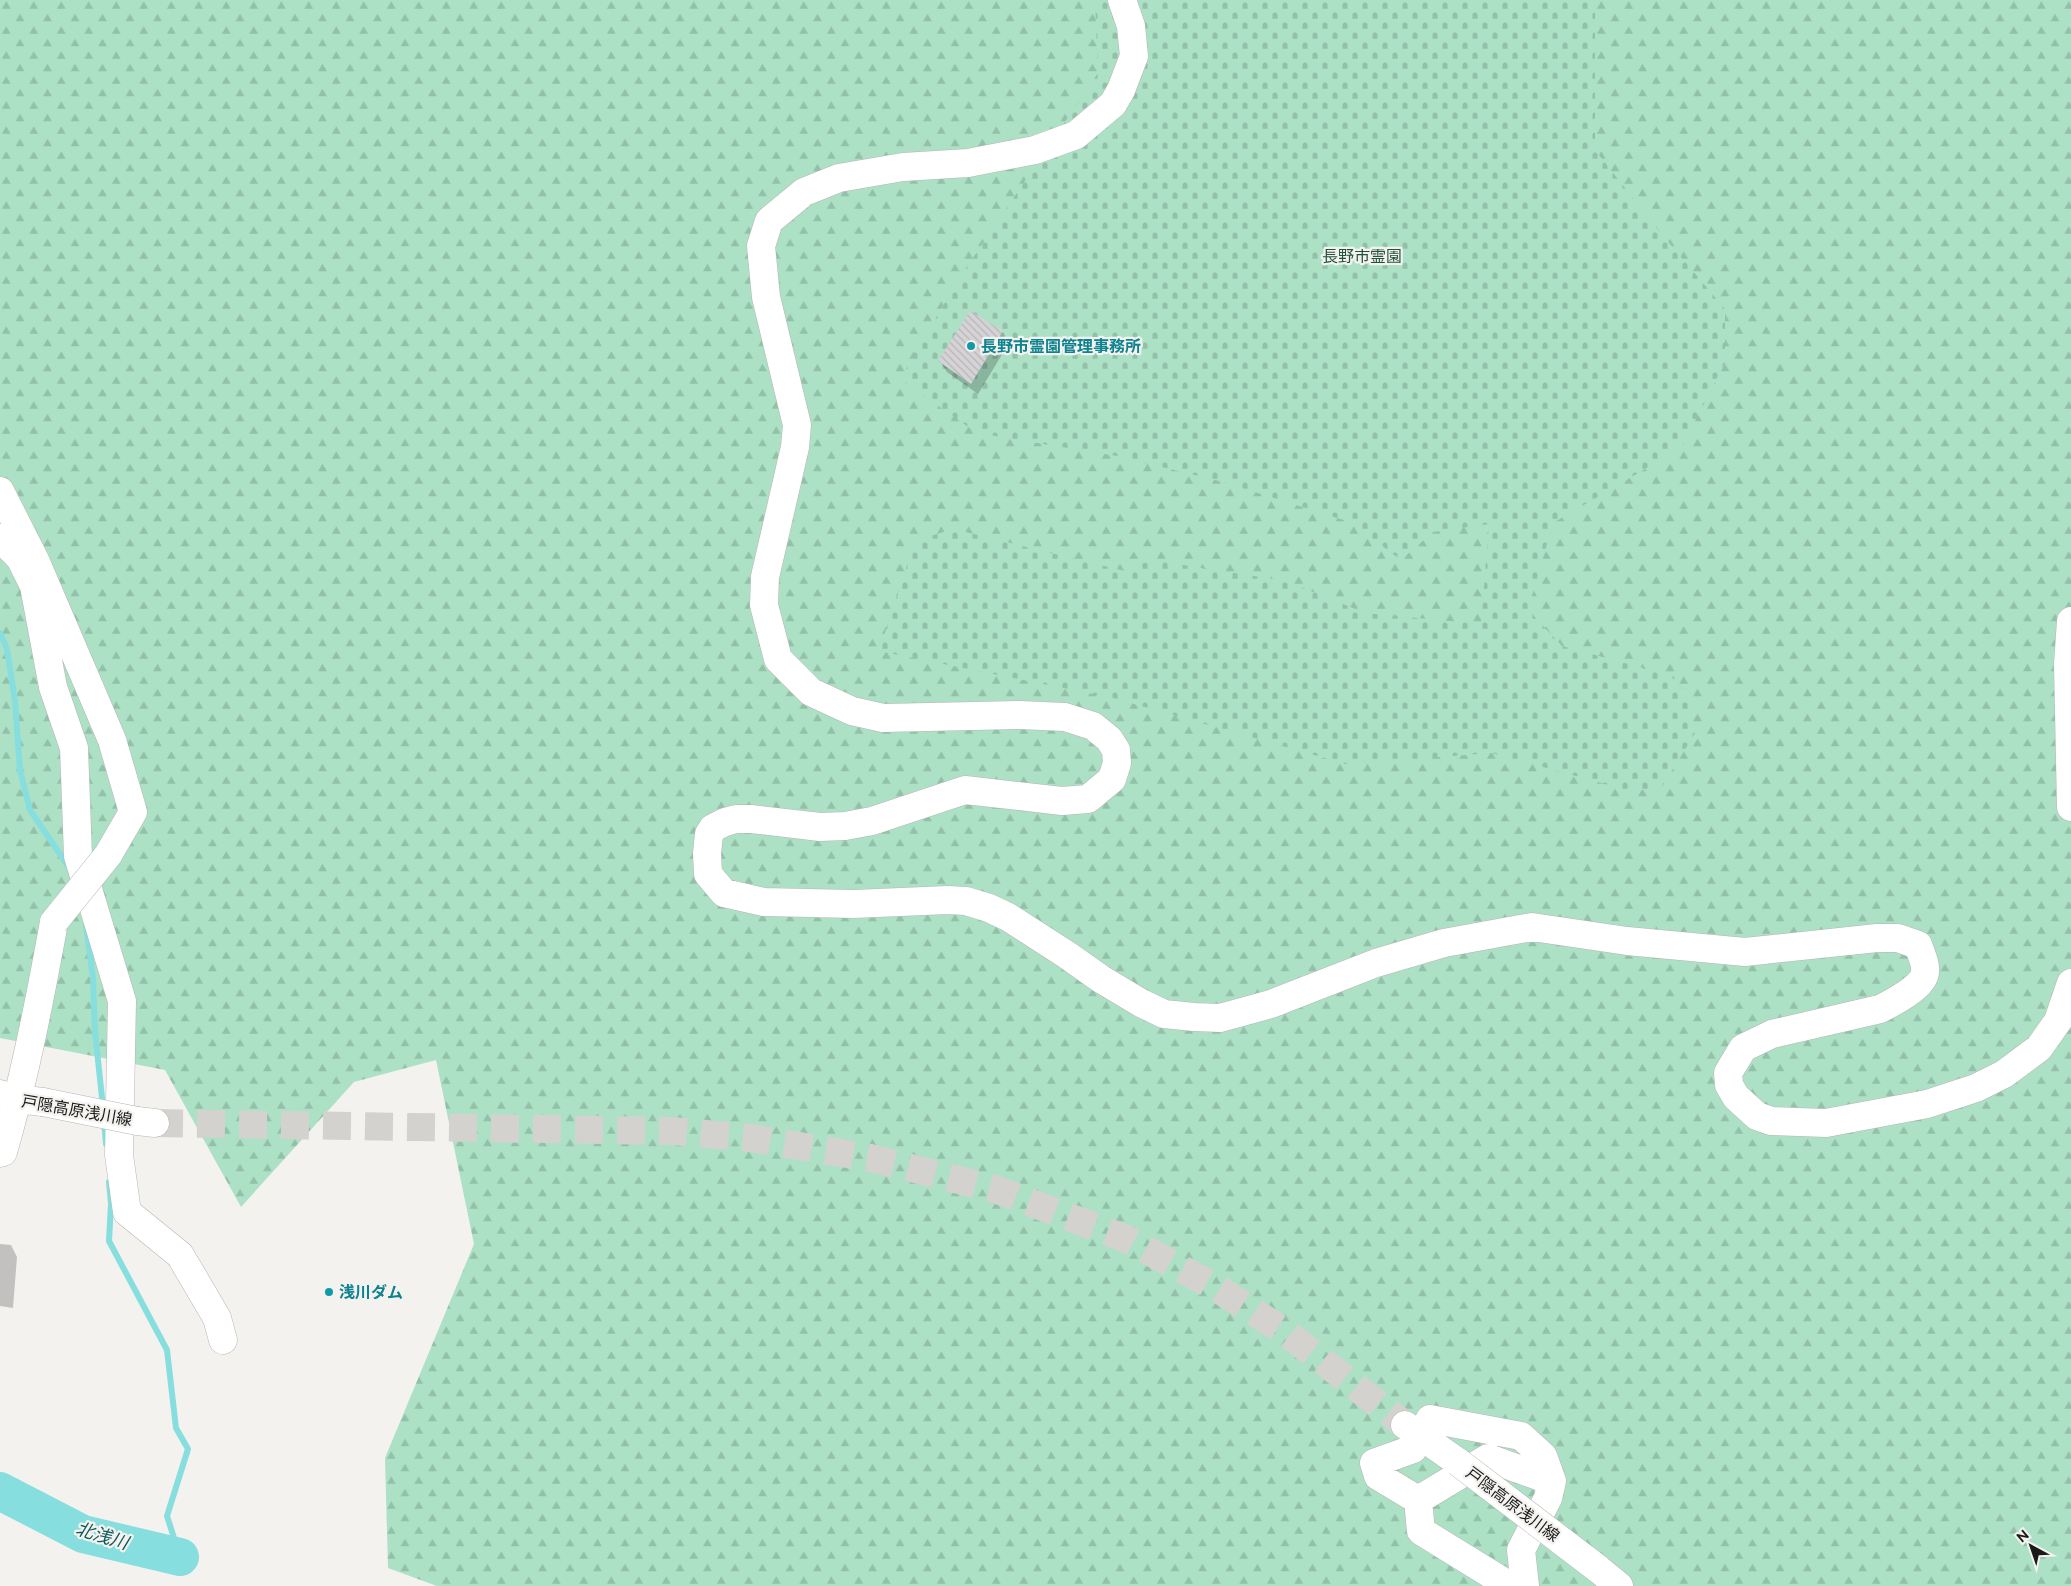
<svg xmlns="http://www.w3.org/2000/svg" width="2071" height="1586" font-family="Raleway,'Noto Sans JP',sans-serif">
<style>
.forest{fill:url(#forest-firs)}
.cemetery{fill:url(#cemetery-stones)}
.shadow{fill:#0003}
.lines{fill:none;stroke-linecap:round;stroke-linejoin:round}
.stream{stroke:#87dede;stroke-width:6}
.river{stroke:#87dede;stroke-width:38}
.building{fill:url(#building-back-hatch)}
.major-tunnel{stroke:#d3d2cf;stroke-width:28;stroke-dasharray:28 14;stroke-linecap:butt}
.minor-casing{stroke:#b8b5b3;stroke-width:29}
.major-casing{stroke:#b8b5b3;stroke-width:29}
.minor{stroke:#fff;stroke-width:28}
.major{stroke:#fff;stroke-width:28}
.minor-bridge-casing{stroke:#b8b5b3;stroke-width:29;stroke-linecap:butt}
.major-bridge-casing{stroke:#b8b5b3;stroke-width:29;stroke-linecap:butt}
.minor-bridge{stroke:#fff;stroke-width:28}
.major-bridge{stroke:#fff;stroke-width:28}
.culture-dot{fill:#0f9aa8;stroke:#f4f2ef;stroke-width:2}
.labels{text-anchor:middle;stroke-width:4.5;stroke-linejoin:round;paint-order:stroke}
.park-label{font-size:16px;fill:#20533c;stroke:#f4f2ef}
.culture-label{font-size:16px;font-weight:bold;fill:#0d838f;stroke:#f4f2ef;text-anchor:start}
.street-label{font-size:16px;fill:#1a1a19;stroke:#f4f2ef}
.water-label{font-size:18px;font-style:italic;fill:#0d5a5a;stroke:#f4f2ef}
</style>
<defs>
<pattern id="forest-firs" width="22" height="20" patternUnits="userSpaceOnUse" patternTransform="scale(1.25)"><rect width="22" height="20" fill="#ace1c5"/><path d="M5 1l3.5 6h-7zM16 11l3.5 6h-7z" fill="#93c0a9"/></pattern>
<pattern id="cemetery-stones" width="16" height="16" patternUnits="userSpaceOnUse" patternTransform="scale(1.25)"><rect width="16" height="16" fill="#ace1c5"/><path d="M2 7V4a2 2 0 0 1 4 0v3zM10 15v-3a2 2 0 0 1 4 0v3z" fill="#93c0a9"/></pattern>
<pattern id="building-back-hatch" width="6" height="6" patternUnits="userSpaceOnUse" patternTransform="scale(1.25)"><rect width="6" height="6" fill="#d6d3d6"/><path d="M-1 5l2 2M0 0l6 6M5-1l2 2" fill="none" stroke="#b7b5b7"/></pattern>
</defs>
<rect width="100%" height="100%" fill="#f4f2ef"/>
<path class="forest" d="M0,0h2071v1586h-1634l-49,-18 -3,-110 89,-214 -38,-184 -82,22 -113,125 -76,-137 -165,-32z"/>
<path class="cemetery" d="M1095,0h500v150l64,81 66,78v54l-44,85 -128,75 -25,87 34,36 111,30 14,17 8,40 -35,57h-33l-135,-37 -146,11 -233,-66 -234,-47 36,-110 38,-12 172,42 26,-11 135,21 79,32 116,11 8,-100 -56,8 -32,28 -51,-38 -127,-40 -106,-26 -140,-23 -77,-54 60,-102 138,-204z"/>
<path class="shadow" d="M1003,332l6,11 -31,51 -31,-22 -7,-11z
M0,1244l11,1 6,12 -4,51 -13,-2z"/>
<g class="lines">
<path class="stream" d="M0,633l7,16 8,52 5,69 10,40 38,56
M86,925l7,53 2,54 8,75
M104,1122l2,22
M109,1182l2,22 -2,37 58,109 9,78 12,21 -21,67 13,41"/>
<path class="river" d="M0,1491l83,43 97,23"/>
</g>
<path class="building" d="M970,311l33,20 -32,53 -33,-23z"/>
<g class="lines">
<path class="major-tunnel" d="M155,1123l517,8 79,7 120,20 124,31 129,49 93,50 71,46 117,91"/>
<defs>
<path id="minor" d="M1122,0l9,26 3,30 -13,34 -8,14 -37,31 -41,15 -67,13 -65,4 -64,11 -35,14 -35,29 -8,25 5,51 31,128 -2,22 -30,130 -1,28 14,54 33,33 41,19 31,7 137,-3 45,2 28,9 16,13 7,11 1,13 -5,16 -24,20 -26,2 -97,-11 -93,31 -27,5 -25,1 -69,-8h-15l-11,3 -12,6 -4,6 -2,19 1,21 16,19 40,9 90,2 94,-4 18,1 23,7 19,9 59,38 34,24 40,24 23,11 30,3 26,1 51,-14 105,-41 68,-20 88,-16 95,14 118,11 132,-14h21l20,7c3,9 8,18 7,27 0,14 -33,31 -45,37l-108,25 -29,14 -15,25 1,12 7,12 21,19 14,5 55,2 101,-19 49,-16 28,-14 35,-26 19,-27 13,-38
M0,491l35,69 77,180 21,72 -25,43
M0,538l20,20 14,28 19,101 21,61 4,108 44,145 -3,154 8,57 53,43 37,63 6,22
M2071,621l-3,43 3,143
M0,1153l3,-1c22,-76 37,-153 51,-230
M1418,1500l3,31 89,55
M1525,1586l-4,-36 27,-52 4,-17 -9,-25 -22,-20 -91,-17 -17,30 -39,14 4,13 40,24 70,-42 64,23"/>
<path id="major" d="M0,1094l16,5 27,3
M137,1121l18,2
M1405,1425l53,37
M1597,1568l22,18"/>
</defs>
<use href="#minor" class="minor-casing"/>
<use href="#major" class="major-casing"/>
<use href="#minor" class="minor"/>
<use href="#major" class="major"/>
<defs>
<path id="minor-bridge" d="M54,922l54,-67"/>
<path id="major-bridge" d="M43,1102l94,19
M1458,1462l139,106"/>
</defs>
<use href="#minor-bridge" class="minor-bridge-casing"/>
<use href="#major-bridge" class="major-bridge-casing"/>
<use href="#minor-bridge" class="minor-bridge"/>
<use href="#major-bridge" class="major-bridge"/>
</g>
<g class="culture-dot">
<circle cx="971" cy="346" r="5"/>
<circle cx="329" cy="1292" r="5"/>
</g>
<g class="labels">
<g class="park-label">
<text x="1362" y="262">長野市霊園</text>
</g>
<g class="culture-label">
<text x="981" y="352">長野市霊園管理事務所</text>
<text x="339" y="1298">浅川ダム</text>
</g>
<g class="street-label">
<text transform="translate(77 1110) rotate(10)" y="6">戸隠高原浅川線</text>
<text transform="translate(1513 1504) rotate(37)" y="6">戸隠高原浅川線</text>
</g>
<g class="water-label">
<text transform="translate(102 1536) rotate(17)" y="6">北浅川</text>
</g>
</g>
<g transform="translate(2031 1546) rotate(320)" stroke="#f4f2ef" stroke-width="4" paint-order="stroke">
<path d="M0-4L9 19L0 12L-9 19Z" fill="#1a1a19"/>
<text y="-8" font-size="14" font-weight="bold" text-anchor="middle" fill="#1a1a19">N</text>
</g>
</svg>
